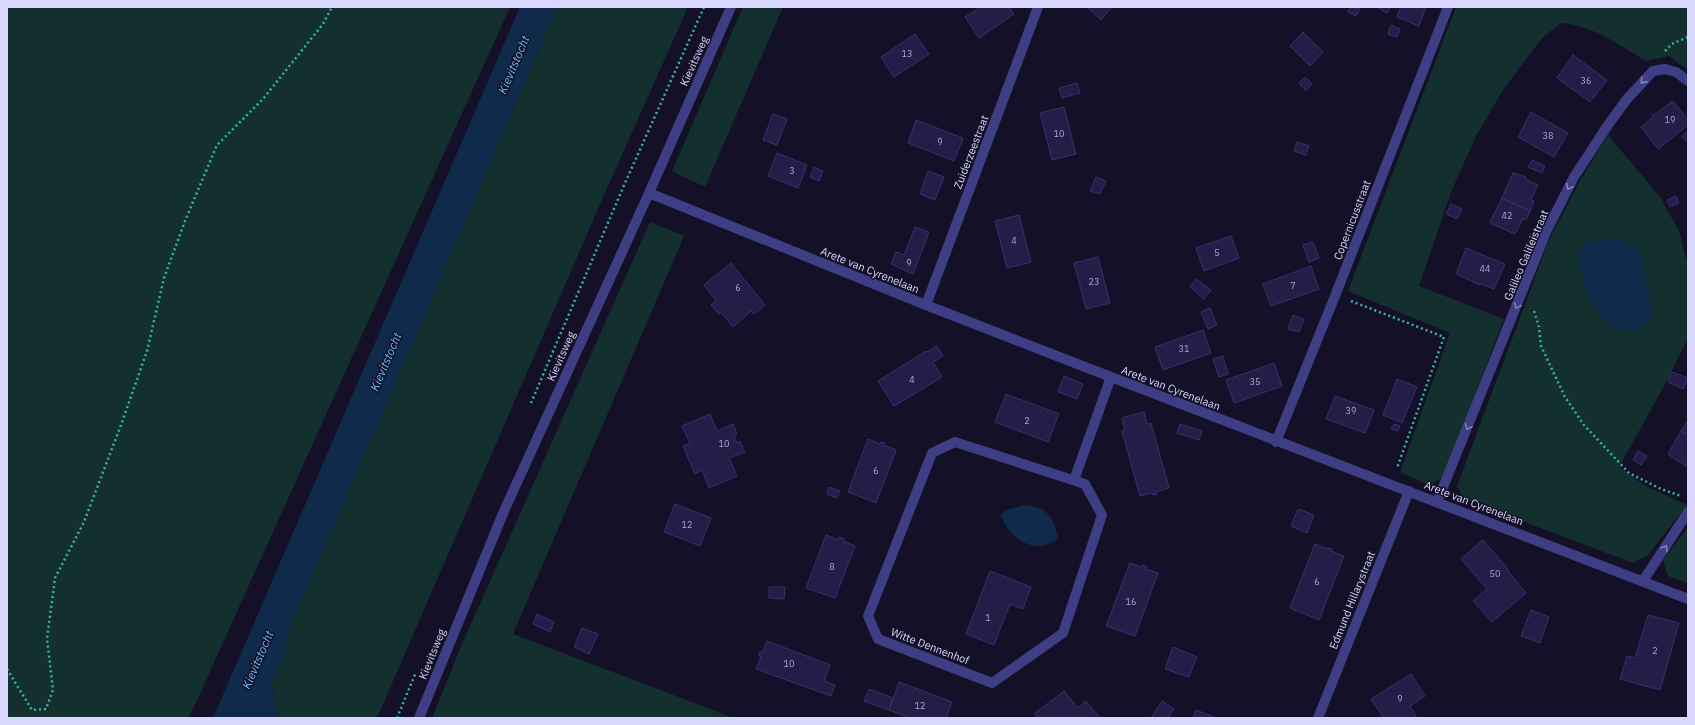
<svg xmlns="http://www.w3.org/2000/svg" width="1695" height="725" font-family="'IBM Plex Sans',sans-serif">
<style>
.green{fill:#14302e}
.water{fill:#102a4b}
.building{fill:#231d47;stroke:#393072}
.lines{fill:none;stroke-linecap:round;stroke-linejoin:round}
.path{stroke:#34b5a6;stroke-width:2.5;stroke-dasharray:2 3;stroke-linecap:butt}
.minor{stroke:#3d3e84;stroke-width:10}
.oneway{stroke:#8383bb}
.labels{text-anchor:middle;stroke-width:3;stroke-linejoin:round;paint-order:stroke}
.number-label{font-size:9px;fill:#aca8d0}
.street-label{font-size:11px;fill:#d9d7fe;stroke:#131027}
.water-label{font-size:12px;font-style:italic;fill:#69bffa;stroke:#131027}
</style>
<rect width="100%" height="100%" fill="#131027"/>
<path class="green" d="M7,7h503l-321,711h-182z
M557,7h131l-87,195 -224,516h-98l-8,-35 17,-37 -3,-8z
M743,7h40l-78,180 -33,-16z
M1456,7h232v63l-19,-14 -23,5c-27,-16 -52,-35 -85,-38l-19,15 -39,52 -27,46 -24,54 -33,96 85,33 -61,158 -13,9 -30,-14 50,-139 -102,-42z
M1608,135l52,62 19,34 9,35v72l-20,41 -49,88 27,19 41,19 -39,50 -15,8 -169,-64 -7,-13 92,-246 31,-59z
M650,222l34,14 -171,398 221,84h-302l30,-74z
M1688,527v56l-20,-7 -5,-16z"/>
<path class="water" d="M520,7h37l-272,631 3,8 -17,37 8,35h-66z
M1606,239l16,1 16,8 4,9 9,50 -1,14c-3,2 -6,6 -10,7 -2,2 -6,1 -9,2 -34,3 -48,-48 -54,-74l8,-14z
M1026,505c5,1 11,2 16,4 10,6 14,19 16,30 -24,17 -50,0 -57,-25l8,-5z"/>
<path class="building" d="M977,7h32l5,7 -35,24 -14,-21 13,-8z
M1087,7h25l-11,13z
M1351,7l9,2 -4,7 -8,-4z
M1377,7h14l-4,6z
M1401,7h25l-7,19 -22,-9z
M1391,25l9,4 -3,8 -9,-3z
M1303,32l20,20 -13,14 -20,-20z
M915,34l14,20 -35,23 -13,-20z
M1573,55l34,25 -17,22 -33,-24z
M1305,77l7,7 -6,7 -7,-8z
M1077,83l3,10 -18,5 -3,-10z
M1673,101l15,19v5l-30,24 -17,-22 12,-10 -1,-1z
M1064,107l12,47 -24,6 -12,-47z
M1531,112l37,21 -14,24 -36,-20z
M773,114l14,5 -10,26 -14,-5z
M916,120l47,18 -9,23 -46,-18z
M1688,131v8l-2,2 -4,-5z
M1297,142l12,4 -3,9 -12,-4z
M777,153l30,12 -9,23 -30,-12z
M1532,160l13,6 -3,7 -14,-6z
M814,167l9,4 -4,10 -9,-4z
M928,171l16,6 -9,23 -15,-6z
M1513,173l13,4 -1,2 13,6 -7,15 3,1 -4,10 -28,-13z
M1096,177l10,4 -6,13 -10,-3z
M1676,196l3,7 -9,4 -3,-7z
M1502,198l28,13 -4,9 -3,-1 -8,15 -23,-10 1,-1 -3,-1z
M1451,204l11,5 -5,10 -11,-5z
M1019,215l12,47 -24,6 -12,-47z
M915,227l14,5 -16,42 -22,-10 5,-12 8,3z
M1231,236l8,22 -35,13 -8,-23z
M1313,242l6,16 -10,4 -6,-17z
M1466,248l39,16 -11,25 -13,-5 -1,1 -24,-11z
M1098,257l12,46 -24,6 -12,-46z
M731,263l34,42 -11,9 -3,-3 -18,16 -12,-15 -2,2 -8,-9 5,-4 -12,-16z
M1311,266l8,23 -48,17 -8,-22z
M1196,279l15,11 -7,9 -14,-12z
M1210,308l7,17 -9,4 -7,-17z
M1293,315l11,4 -5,13 -11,-3z
M1203,330l8,23 -48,17 -8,-23z
M937,346l6,10 -10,6 9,15 -48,29 -16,-25 48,-30 1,1z
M1223,356l5,18 -9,3 -6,-18z
M1274,363l8,23 -48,17 -8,-23z
M1672,372l16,6 -5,11 -15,-7z
M1064,376l19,8 -6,15 -19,-7z
M1397,379l20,8 -15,36 -19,-8z
M1006,394l53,20 -11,28 -53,-20z
M1335,396l39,14 -9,23 -39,-14z
M1144,412l3,12 4,-1 18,65 -13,4 1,2 -4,1 -1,-2 -12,3 -18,-65 3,-1 -3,-12z
M710,414l7,17 16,-7 4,10 -3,2 3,7 3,-2 5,11 -16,6 8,18 -28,12 -7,-18 -7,4 -12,-28 7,-3 -8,-17z
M1688,420v15l-7,-4z
M1180,424l22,7 -3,9 -22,-7z
M1394,424l6,2 -2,5 -7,-2z
M1681,431l7,4v32l-9,-6v1l-11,-8z
M868,439l12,5 1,-2 4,1 -1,2 12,5 -20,53 -28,-11z
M1638,451l9,5 -6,9 -8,-5z
M829,487l11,4 -3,7 -10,-4z
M675,504l36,14 -11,28 -36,-14z
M1298,509l16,6 -7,18 -16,-7z
M826,535l12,5 1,-3 5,2 -1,2 12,5 -20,52 -29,-10z
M1483,540l25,29 -1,1 19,23 -34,29 -19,-21 14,-12 -26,-30z
M1315,544l12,5v-1l5,1 -1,2 13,5 -25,64 -29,-12z
M1130,563l12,4 1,-2 4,2 -1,2 12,4 -23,63 -29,-10z
M990,571l41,16 -8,22 -13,-5 -16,41 -28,-11z
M769,587h16l-1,12 -15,-1z
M1531,610l18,7 -9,26 -19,-7z
M537,614l17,8 -4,10 -17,-8z
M1648,615l31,8 -19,67 -40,-11 7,-23 8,2z
M582,628l16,6 -9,20 -15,-7z
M767,641l63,24 -6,16 11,4 -4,11 -75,-27 5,-12 -2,-1 1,-4 2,1z
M1173,647l24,10 -8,20 -24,-8z
M1411,674l14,22 -15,10 7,12h-22l-1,-2 -3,2h-7l-13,-19z
M899,682l53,20 -6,16h-36l-21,-8z
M869,689l24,9 -4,12 -25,-9z
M1064,691l14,17 8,-7 14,17h-62l-4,-4z
M1162,701l12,8 -6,9h-17z
M1196,710l18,7 -1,1h-20z"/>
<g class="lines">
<path class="path" d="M1665,51l7,-7 16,-7
M1351,301l93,36 -47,131
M1534,311l5,16 2,19 24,51 19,28 45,48 32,16 20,7
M531,403l94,-220 79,-176
M7,669l25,41 14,-1 7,-19 -6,-51 8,-61 29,-56 37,-97 26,-74 17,-73 21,-57 32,-76 46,-46 60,-75 9,-17
M397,718l19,-46"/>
<path class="minor" d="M649,193l277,112 185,72 577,222
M926,305l112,-298
M955,442l130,42 17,31 -39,118 -71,50 -114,-44 -10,-23 64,-163z
M1276,442l59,-146 113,-289
M1074,480l37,-103
M1437,502l110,-272 27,-53 34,-52 19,-26 26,-28 12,-2 11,3 12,9
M1643,581l45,-69
M419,718l85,-207 145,-318 82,-186
M1318,718l91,-227"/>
</g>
<defs><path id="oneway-chevron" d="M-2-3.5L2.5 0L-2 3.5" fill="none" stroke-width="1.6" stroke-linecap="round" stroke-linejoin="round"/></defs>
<g class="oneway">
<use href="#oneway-chevron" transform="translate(1643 81) rotate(132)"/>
<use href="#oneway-chevron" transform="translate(1569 187) rotate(117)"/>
<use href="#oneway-chevron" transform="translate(1517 306) rotate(112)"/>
<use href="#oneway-chevron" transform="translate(1468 427) rotate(112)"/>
<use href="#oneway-chevron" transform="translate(1665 548) rotate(-57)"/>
</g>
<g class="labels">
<g class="number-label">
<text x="907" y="57">13</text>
<text x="1586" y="84">36</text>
<text x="1670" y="123">19</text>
<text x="1059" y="137">10</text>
<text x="1548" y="139">38</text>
<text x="940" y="145">9</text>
<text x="792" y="174">3</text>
<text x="1507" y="219">42</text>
<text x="1014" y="244">4</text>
<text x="1217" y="256">5</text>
<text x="909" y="266">9</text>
<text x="1485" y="272">44</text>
<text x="1094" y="285">23</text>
<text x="1293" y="289">7</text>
<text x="738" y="291">6</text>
<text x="1184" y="352">31</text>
<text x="912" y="383">4</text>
<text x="1255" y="385">35</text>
<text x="1351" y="414">39</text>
<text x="1027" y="424">2</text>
<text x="724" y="447">10</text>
<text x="876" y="474">6</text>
<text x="687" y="528">12</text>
<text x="832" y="570">8</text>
<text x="1495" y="577">50</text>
<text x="1317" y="585">6</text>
<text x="1131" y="605">16</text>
<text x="988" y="621">1</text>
<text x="1655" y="654">2</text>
<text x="789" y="667">10</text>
<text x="1400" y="702">9</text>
<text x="920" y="709">12</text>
</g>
<g class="street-label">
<text transform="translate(694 61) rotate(-66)" y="4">Kievitsweg</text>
<text transform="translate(971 152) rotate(-69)" y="4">Zuiderzeestraat</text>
<text transform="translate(1352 220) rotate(-69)" y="4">Copernicusstraat</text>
<text transform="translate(1526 255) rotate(-67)" y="4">Galileo Galileistraat</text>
<text transform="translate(870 270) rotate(22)" y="4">Arete van Cyrenelaan</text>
<text transform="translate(561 356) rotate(-66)" y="4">Kievitsweg</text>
<text transform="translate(1171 388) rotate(21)" y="4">Arete van Cyrenelaan</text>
<text transform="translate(1474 503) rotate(21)" y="4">Arete van Cyrenelaan</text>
<text transform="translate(1352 600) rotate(-68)" y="4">Edmund Hillarystraat</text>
<text transform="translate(930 646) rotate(21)" y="4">Witte Dennenhof</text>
<text transform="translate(432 654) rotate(-68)" y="4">Kievitsweg</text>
</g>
<g class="water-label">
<text transform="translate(514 65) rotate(-67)" y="4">Kievitstocht</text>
<text transform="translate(386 362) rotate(-67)" y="4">Kievitstocht</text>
<text transform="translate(258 660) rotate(-67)" y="4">Kievitstocht</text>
</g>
</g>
<rect width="1695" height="725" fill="none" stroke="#d9d7fe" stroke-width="16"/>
</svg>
